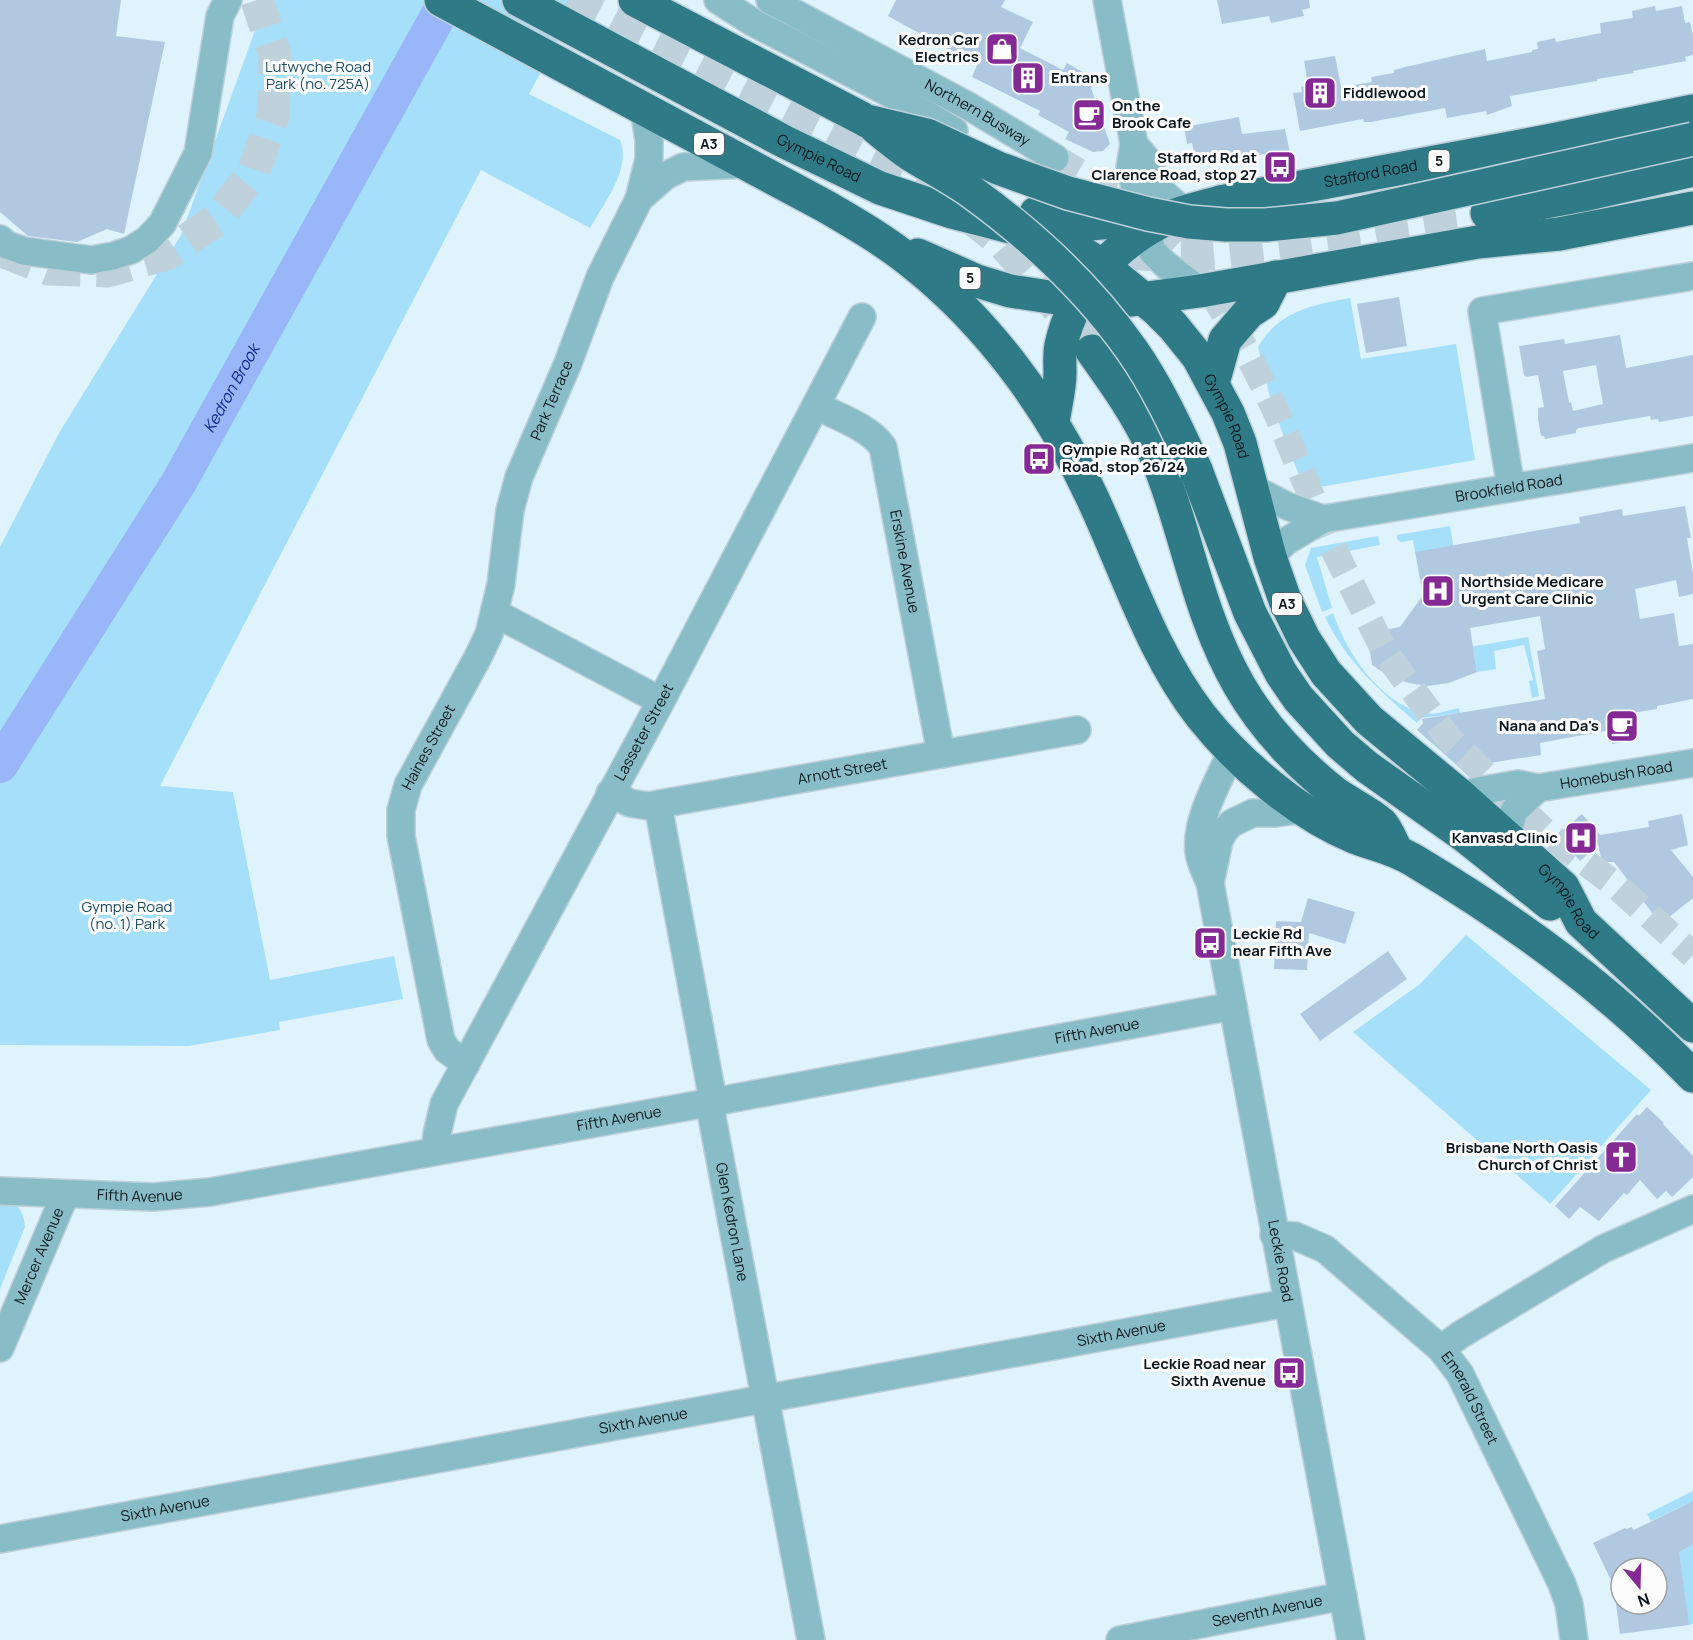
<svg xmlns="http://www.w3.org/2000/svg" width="1693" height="1640" font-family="Manrope,sans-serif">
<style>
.green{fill:#a5dffa}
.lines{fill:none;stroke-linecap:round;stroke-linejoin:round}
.river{stroke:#99b6f9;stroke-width:36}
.building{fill:#b1c9e0;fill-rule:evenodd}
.minor-tunnel{stroke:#bfd2db;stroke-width:27;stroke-dasharray:27 14;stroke-linecap:butt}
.highway-tunnel{stroke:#bfd2db;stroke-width:33;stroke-dasharray:33 16;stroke-linecap:butt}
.minor-casing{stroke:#bdd0d9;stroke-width:30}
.highway-casing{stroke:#bdd0d9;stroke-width:36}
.minor{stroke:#88bdc7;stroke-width:27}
.highway{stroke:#2e7a86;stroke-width:33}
.highway-bridge-casing{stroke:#bdd0d9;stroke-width:36;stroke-linecap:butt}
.highway-bridge{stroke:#2e7a86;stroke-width:33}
.labels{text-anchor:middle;stroke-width:6;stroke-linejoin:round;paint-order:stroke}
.shield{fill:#fcfcfc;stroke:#535c60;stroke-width:1.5}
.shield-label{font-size:14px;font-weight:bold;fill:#0b171d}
.poi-label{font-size:15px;font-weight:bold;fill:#0b171d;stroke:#fcfcfc;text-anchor:end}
.park-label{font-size:15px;fill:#1c4d61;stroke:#fcfcfc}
.street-label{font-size:15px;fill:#0b171d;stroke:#fcfcfc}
.water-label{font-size:16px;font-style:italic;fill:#0e2783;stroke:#fcfcfc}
</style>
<rect width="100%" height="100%" fill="#dff3fd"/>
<path class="green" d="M 266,0 L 580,0 L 529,94 L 620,140 C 632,168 604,203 590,228 L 481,170 L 160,786 L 233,792 L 270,980 L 394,956 L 403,999 L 279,1022 L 280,1030 L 189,1046 L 0,1045 L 0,547 L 59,433 L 181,235 Z
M 1350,298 L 1361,359 L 1456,344 L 1475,460 L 1326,486 L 1309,488 L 1304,486 L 1288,449 L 1270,397 L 1258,347 C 1279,311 1312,305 1350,298 Z
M 1450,526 L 1470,647 L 1528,637 L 1539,696 L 1532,698 L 1529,681 L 1533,680 L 1524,645 L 1494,651 L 1496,669 L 1477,672 L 1474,652 L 1465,653 L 1415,552 L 1413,540 L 1401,542 L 1397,539 L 1397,535 Z
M 1378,536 L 1380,545 L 1317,557 L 1332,608 L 1322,612 L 1305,565 L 1311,548 Z
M 1333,613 C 1346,652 1380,703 1423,713 C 1433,716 1449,710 1459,708 L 1460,713 L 1421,718 L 1417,723 C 1379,690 1347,663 1325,617 Z
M 1466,935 L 1651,1090 L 1550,1204 L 1353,1032 L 1420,984 Z
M 0,1188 C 13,1199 24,1209 25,1227 L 0,1289 Z
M 1693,1491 L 1693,1501 L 1651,1521 L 1647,1514 Z
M 1693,1545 L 1693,1624 L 1689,1625 L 1655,1564 Z"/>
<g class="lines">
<path class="river" id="s1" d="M 0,765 L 179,482 L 447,0"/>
</g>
<path class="building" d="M 0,0 L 121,0 L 116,36 L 165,42 L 124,234 L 107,229 L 77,242 L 28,236 L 0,212 Z
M 896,0 L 1005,0 L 1001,7 L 1033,22 L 1020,48 L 1063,70 L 1067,63 L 1095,79 L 1091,88 L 1110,144 L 1103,151 L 1093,152 L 1065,139 L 1069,132 L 1038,115 L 1040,111 L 972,77 L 977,65 L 888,16 Z
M 1217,0 L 1309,0 L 1310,8 L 1302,10 L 1304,16 L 1271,23 L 1269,16 L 1222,24 Z
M 1655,6 L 1656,11 L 1682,6 L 1685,23 L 1690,22 L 1693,36 L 1693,55 L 1685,57 L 1686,61 L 1633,71 L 1634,73 L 1597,79 L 1597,81 L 1510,96 L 1512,106 L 1487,115 L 1486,111 L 1447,118 L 1445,108 L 1371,122 L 1364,122 L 1363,119 L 1300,131 L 1293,93 L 1302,92 L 1301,87 L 1308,85 L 1304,61 L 1335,56 L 1341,87 L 1372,82 L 1371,77 L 1394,73 L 1394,70 L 1405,67 L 1485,49 L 1487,61 L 1532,52 L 1532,50 L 1538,49 L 1537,42 L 1555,38 L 1556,42 L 1601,33 L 1600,23 L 1633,18 L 1632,11 Z
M 1239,117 L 1242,134 L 1285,129 L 1290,153 L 1265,158 L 1264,154 L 1221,163 L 1219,154 L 1195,159 L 1192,143 L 1187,144 L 1184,127 Z
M 1399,297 L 1407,346 L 1366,353 L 1357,304 Z
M 1620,335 L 1626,368 L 1693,355 L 1693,416 L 1659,422 L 1658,419 L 1651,420 L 1650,416 L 1579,428 L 1576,430 L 1576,433 L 1545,439 L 1544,436 L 1541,436 L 1538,419 L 1538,408 L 1544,407 L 1538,375 L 1526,377 L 1524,375 L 1519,346 L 1564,339 L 1565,344 ZM 1596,365 L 1603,404 L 1573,411 L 1571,402 L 1569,403 L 1563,371 Z
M 1685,506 L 1691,538 L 1687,538 L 1693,574 L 1693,594 L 1679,597 L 1676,580 L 1635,589 L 1640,619 L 1674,613 L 1679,646 L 1693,644 L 1693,699 L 1657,706 L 1657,709 L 1632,713 L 1637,740 L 1612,744 L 1610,730 L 1540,743 L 1541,755 L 1483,764 L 1483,768 L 1470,771 L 1463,764 L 1460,768 L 1417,730 L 1423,723 L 1422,719 L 1545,699 L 1537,651 L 1545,649 L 1540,616 L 1470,628 L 1477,672 L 1449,683 L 1427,686 L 1409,683 L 1389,676 L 1372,665 L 1367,633 L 1400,627 L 1423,595 L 1415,552 L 1580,523 L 1579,517 L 1622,509 L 1623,516 Z
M 1582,814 L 1600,835 L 1649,827 L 1648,821 L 1682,814 L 1688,845 L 1671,850 L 1693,877 L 1693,898 L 1668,918 L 1660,909 L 1653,914 L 1614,862 L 1602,862 L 1598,845 L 1580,861 L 1557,835 Z
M 1308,898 L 1355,912 L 1345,944 L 1309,933 L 1307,970 L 1274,969 L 1276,921 L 1301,922 Z
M 1388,951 L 1407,979 L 1320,1041 L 1300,1014 Z
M 1647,1107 L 1664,1123 L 1663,1124 L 1693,1156 L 1693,1177 L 1672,1197 L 1666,1191 L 1657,1199 L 1640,1180 L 1627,1195 L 1624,1193 L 1599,1221 L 1580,1207 L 1569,1219 L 1555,1206 L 1637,1114 L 1639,1116 Z
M 1693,1501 L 1693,1545 L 1679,1552 L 1689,1625 L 1620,1634 L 1616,1604 L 1657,1604 L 1657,1568 L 1621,1568 L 1621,1601 L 1593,1543 L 1625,1528 L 1626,1529 L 1632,1527 L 1633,1530 L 1638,1528 Z"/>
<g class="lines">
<path class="minor-tunnel" d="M 1055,158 L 1116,194 L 1183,259 L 1218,303 L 1246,350 L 1275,409 L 1333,548 L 1386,654 L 1450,740 L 1544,831 L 1614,884 L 1693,955"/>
<path class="highway-tunnel" d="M 568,0 L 948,191
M 967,215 L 1002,242 L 1035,280 L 1092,351
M 2,251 L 48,269 L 108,271 L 166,254 L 216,220 L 253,173 L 273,116 L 275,55 L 257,0
M 1132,253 C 1187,259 1242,251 1296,243 C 1360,234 1424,224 1487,213"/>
<g class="minor-casing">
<g id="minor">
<path d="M 718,0 L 754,23 L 891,94 L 954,131"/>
<path id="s2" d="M 770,0 L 970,107 L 1055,158"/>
<path d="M 1107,0 L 1134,144 L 1130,167 L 1152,251 L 1165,264 L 1200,291"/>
<path d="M 1134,144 L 1148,161 L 1157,184 L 1163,193 L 1185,212"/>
<path d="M 639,199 L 665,176 L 683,167 L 746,164"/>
<path d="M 0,239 L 7,245 L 24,251 L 91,260 L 113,256 L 131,250 L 147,240 L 162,224 L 198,153 L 220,16 L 228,0"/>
<path id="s3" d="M 817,406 C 838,417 869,427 883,447 L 941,754"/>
<path d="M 1252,488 L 1287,506 L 1323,519"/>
<path d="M 1511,488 L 1482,311 L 1693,276"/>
<path id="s4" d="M 1270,557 L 1285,542 L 1323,519 L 1693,458"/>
<path d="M 495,613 L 661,701"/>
<path id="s5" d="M 1232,751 C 1219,780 1195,820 1199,852 C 1200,863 1206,873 1210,883 L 1351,1640"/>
<path id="s6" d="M 610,793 L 630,803 L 648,806 L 1077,730"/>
<path id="s7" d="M 1461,796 L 1478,791 L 1518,784 L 1538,788 L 1693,763"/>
<path id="s8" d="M 658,805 L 710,1084 L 713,1102 L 712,1117 L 811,1640"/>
<path d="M 1506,837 L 1514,811 L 1538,788"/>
<path d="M 1210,883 L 1219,841 L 1224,831 L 1232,823 L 1253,813 L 1275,813 L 1305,809"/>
<path id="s9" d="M 466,1064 L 447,1050 L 441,1040 L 401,836 L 401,810 L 408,785 L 478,657 L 489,634 L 501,584 L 510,510 L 519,477 L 568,363 L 600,277 L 639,199 L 649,159 L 649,140 L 644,109"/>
<path id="s10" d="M 435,1151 L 437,1134 L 444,1104 L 661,701 L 862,317"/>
<path id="s11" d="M 0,1191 L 153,1197 L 210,1192 L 713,1102 L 1233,1006"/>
<path id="s12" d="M 1274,1235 L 1295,1236 L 1325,1249 L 1441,1349 L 1460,1374 L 1562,1584 L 1569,1604 L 1574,1640"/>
<path id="s13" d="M 0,1348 L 65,1195"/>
<path d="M 1441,1349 L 1460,1335 L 1603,1249 L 1693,1209"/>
<path id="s14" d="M 0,1539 L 1287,1303"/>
<path id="s15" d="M 1120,1640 L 1343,1596"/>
</g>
</g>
<g class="highway-casing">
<g id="highway">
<path d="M 441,0 L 825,206 C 856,224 887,242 915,265 C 989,324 1051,409 1091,495 C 1126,569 1150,650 1201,716 C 1239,764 1297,813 1354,837 C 1375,845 1393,848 1413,860 C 1518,923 1608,988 1693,1076"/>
<path id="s16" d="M 519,0 L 785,142 L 880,188 L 952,212 L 1038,234 L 1066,243 L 1102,265 L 1157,310 L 1173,326 L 1198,357 L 1228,413 L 1240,443 L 1270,557 L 1285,600 L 1304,639 L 1326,673 L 1369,720 L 1461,796 L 1563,887 L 1581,922 L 1693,1026"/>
<path d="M 635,0 L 867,121"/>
<path d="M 1036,213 L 1080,225 L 1111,222"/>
<path d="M 1487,213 L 1588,194 L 1693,170"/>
<path d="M 918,255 L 977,281 L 1010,291 L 1063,299 L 1132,300 L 1200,291 L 1478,242 L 1559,234 L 1693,208"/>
<path d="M 1092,351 C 1114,382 1136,412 1152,447 C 1186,525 1196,611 1239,685 C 1263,727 1297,763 1335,793 C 1349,803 1367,811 1381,823 C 1387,829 1392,842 1396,850"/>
<path d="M 1213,383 L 1225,340 L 1249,312 L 1263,303 L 1276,277"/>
<path id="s17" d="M 1053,423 C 1055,407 1060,389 1060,373 C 1060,363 1059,355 1061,345 C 1074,287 1118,241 1171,217 C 1186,210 1204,207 1220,202 L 1547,141 L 1693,111"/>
<path d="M 1196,470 L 1250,613 L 1281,673 L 1298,698 L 1340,744 L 1367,767 L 1466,837 L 1550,904"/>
</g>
</g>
<use href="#minor" class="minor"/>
<use href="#highway" class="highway"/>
<g class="highway-bridge-casing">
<path id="highway-bridge" d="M 867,121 L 927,135 L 998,168 L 1068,193 L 1148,214 L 1189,222 L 1226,225 L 1266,225 L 1337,218 L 1693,139
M 875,127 C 887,137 899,147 911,155 C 932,168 954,179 973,193 C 1032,236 1090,290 1132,350 C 1158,387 1177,429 1196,470"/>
</g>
<use href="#highway-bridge" class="highway-bridge"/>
</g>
<defs>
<g id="shop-square" transform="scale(1.725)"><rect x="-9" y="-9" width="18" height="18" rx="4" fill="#852a95" stroke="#fcfcfc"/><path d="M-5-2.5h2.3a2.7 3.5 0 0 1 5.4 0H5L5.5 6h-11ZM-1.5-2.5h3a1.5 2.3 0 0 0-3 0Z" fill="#fff"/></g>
<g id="building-square" transform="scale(1.725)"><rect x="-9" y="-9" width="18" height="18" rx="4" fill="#852a95" stroke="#fcfcfc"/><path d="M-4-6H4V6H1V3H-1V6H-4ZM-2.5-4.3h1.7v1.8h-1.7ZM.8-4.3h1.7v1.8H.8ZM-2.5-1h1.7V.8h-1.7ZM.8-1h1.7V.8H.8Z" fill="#fff"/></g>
<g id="cafe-square" transform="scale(1.725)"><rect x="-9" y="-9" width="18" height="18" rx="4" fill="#852a95" stroke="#fcfcfc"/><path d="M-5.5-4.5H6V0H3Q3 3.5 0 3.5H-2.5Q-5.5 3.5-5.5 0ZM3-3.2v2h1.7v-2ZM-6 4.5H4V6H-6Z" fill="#fff"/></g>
<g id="bus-square" transform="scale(1.725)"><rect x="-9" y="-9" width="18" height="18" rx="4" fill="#852a95" stroke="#fcfcfc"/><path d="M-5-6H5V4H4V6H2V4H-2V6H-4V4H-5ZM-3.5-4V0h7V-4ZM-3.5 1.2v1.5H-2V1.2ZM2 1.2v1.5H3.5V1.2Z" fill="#fff"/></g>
<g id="hospital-square" transform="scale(1.725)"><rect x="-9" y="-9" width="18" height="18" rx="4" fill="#852a95" stroke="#fcfcfc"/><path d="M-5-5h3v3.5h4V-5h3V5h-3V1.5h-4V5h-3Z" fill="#fff"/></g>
<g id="church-square" transform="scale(1.725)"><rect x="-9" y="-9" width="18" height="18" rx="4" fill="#852a95" stroke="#fcfcfc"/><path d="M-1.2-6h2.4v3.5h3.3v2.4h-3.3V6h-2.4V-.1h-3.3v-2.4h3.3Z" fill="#fff"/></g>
</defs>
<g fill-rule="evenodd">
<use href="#shop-square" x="1002" y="49"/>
<use href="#building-square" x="1028" y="78"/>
<use href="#building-square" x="1320" y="93"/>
<use href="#cafe-square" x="1089" y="115"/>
<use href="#bus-square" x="1280" y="167"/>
<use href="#bus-square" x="1039" y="459"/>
<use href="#hospital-square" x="1438" y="591"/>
<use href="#cafe-square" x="1622" y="726"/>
<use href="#hospital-square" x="1581" y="838"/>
<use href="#bus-square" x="1210" y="943"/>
<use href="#church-square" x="1621" y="1157"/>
<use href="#bus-square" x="1289" y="1373"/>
</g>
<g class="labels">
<g class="shield">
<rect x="694" y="133" width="30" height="22" rx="4.5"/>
<rect x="1428.5" y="150" width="21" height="22" rx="4.5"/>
<rect x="959.5" y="267" width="21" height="22" rx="4.5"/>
<rect x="1272" y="593" width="30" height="22" rx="4.5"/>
</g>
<g class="shield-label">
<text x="709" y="149">A3</text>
<text x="1439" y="166">5</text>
<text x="970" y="283">5</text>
<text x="1287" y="609">A3</text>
</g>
<g class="poi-label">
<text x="979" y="45">Kedron Car<tspan x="979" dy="17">Electrics</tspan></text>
<text x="1051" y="83" text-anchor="start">Entrans</text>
<text x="1343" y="98" text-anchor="start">Fiddlewood</text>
<text x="1112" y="111" text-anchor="start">On the<tspan x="1112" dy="17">Brook Cafe</tspan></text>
<text x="1257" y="163">Stafford Rd at<tspan x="1257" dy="17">Clarence Road, stop 27</tspan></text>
<text x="1062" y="455" text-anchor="start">Gympie Rd at Leckie<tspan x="1062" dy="17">Road, stop 26/24</tspan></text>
<text x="1461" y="587" text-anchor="start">Northside Medicare<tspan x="1461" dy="17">Urgent Care Clinic</tspan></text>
<text x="1599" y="731">Nana and Da's</text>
<text x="1558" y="843">Kanvasd Clinic</text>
<text x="1233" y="939" text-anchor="start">Leckie Rd<tspan x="1233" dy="17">near Fifth Ave</tspan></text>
<text x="1598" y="1153">Brisbane North Oasis<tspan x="1598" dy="17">Church of Christ</tspan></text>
<text x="1266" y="1369">Leckie Road near<tspan x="1266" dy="17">Sixth Avenue</tspan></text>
</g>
<g class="park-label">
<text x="318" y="72">Lutwyche Road<tspan x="318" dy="17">Park (no. 725A)</tspan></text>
<text x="127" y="912">Gympie Road<tspan x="127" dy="17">(no. 1) Park</tspan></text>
</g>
<g class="street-label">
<text dy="5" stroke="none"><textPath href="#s2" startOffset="236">Northern Busway</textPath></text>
<text dy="5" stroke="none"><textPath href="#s16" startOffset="339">Gympie Road</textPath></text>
<text dy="5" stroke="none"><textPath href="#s17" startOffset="458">Stafford Road</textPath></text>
<text dy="5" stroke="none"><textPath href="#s9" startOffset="710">Park Terrace</textPath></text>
<text dy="5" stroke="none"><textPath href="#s16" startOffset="843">Gympie Road</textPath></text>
<text dy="5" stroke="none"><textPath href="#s4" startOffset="254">Brookfield Road</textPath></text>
<text dy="5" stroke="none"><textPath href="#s3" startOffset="195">Erskine Avenue</textPath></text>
<text dy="5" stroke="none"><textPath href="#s10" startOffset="470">Lasseter Street</textPath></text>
<text dy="5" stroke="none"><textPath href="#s9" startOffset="338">Haines Street</textPath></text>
<text dy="5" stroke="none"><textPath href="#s6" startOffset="238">Arnott Street</textPath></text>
<text dy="5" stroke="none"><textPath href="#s7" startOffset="158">Homebush Road</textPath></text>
<text dy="5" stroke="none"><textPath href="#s16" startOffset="1455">Gympie Road</textPath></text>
<text dy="5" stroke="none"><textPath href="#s11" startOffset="1112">Fifth Avenue</textPath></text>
<text dy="5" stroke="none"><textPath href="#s11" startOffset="626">Fifth Avenue</textPath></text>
<text dy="5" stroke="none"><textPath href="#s11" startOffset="140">Fifth Avenue</textPath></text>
<text dy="5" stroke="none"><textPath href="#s8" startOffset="424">Glen Kedron Lane</textPath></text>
<text dy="5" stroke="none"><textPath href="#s13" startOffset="100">Mercer Avenue</textPath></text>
<text dy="5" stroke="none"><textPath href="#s5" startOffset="525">Leckie Road</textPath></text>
<text dy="5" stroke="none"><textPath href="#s14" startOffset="1140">Sixth Avenue</textPath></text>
<text dy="5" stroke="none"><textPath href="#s12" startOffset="264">Emerald Street</textPath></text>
<text dy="5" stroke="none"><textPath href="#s14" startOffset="654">Sixth Avenue</textPath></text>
<text dy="5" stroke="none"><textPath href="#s14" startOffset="168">Sixth Avenue</textPath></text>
<text dy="5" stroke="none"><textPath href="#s15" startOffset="150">Seventh Avenue</textPath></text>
</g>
<g class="water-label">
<text dy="6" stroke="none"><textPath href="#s1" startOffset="442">Kedron Brook</textPath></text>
</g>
</g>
<g transform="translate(1639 1586) rotate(161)"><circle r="28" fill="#fcfcfc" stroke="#9ca0a3" stroke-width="1.5"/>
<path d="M0-4.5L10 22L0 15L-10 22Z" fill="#852a95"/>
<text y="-9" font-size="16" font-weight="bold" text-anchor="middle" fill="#0b171d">N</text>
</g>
</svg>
